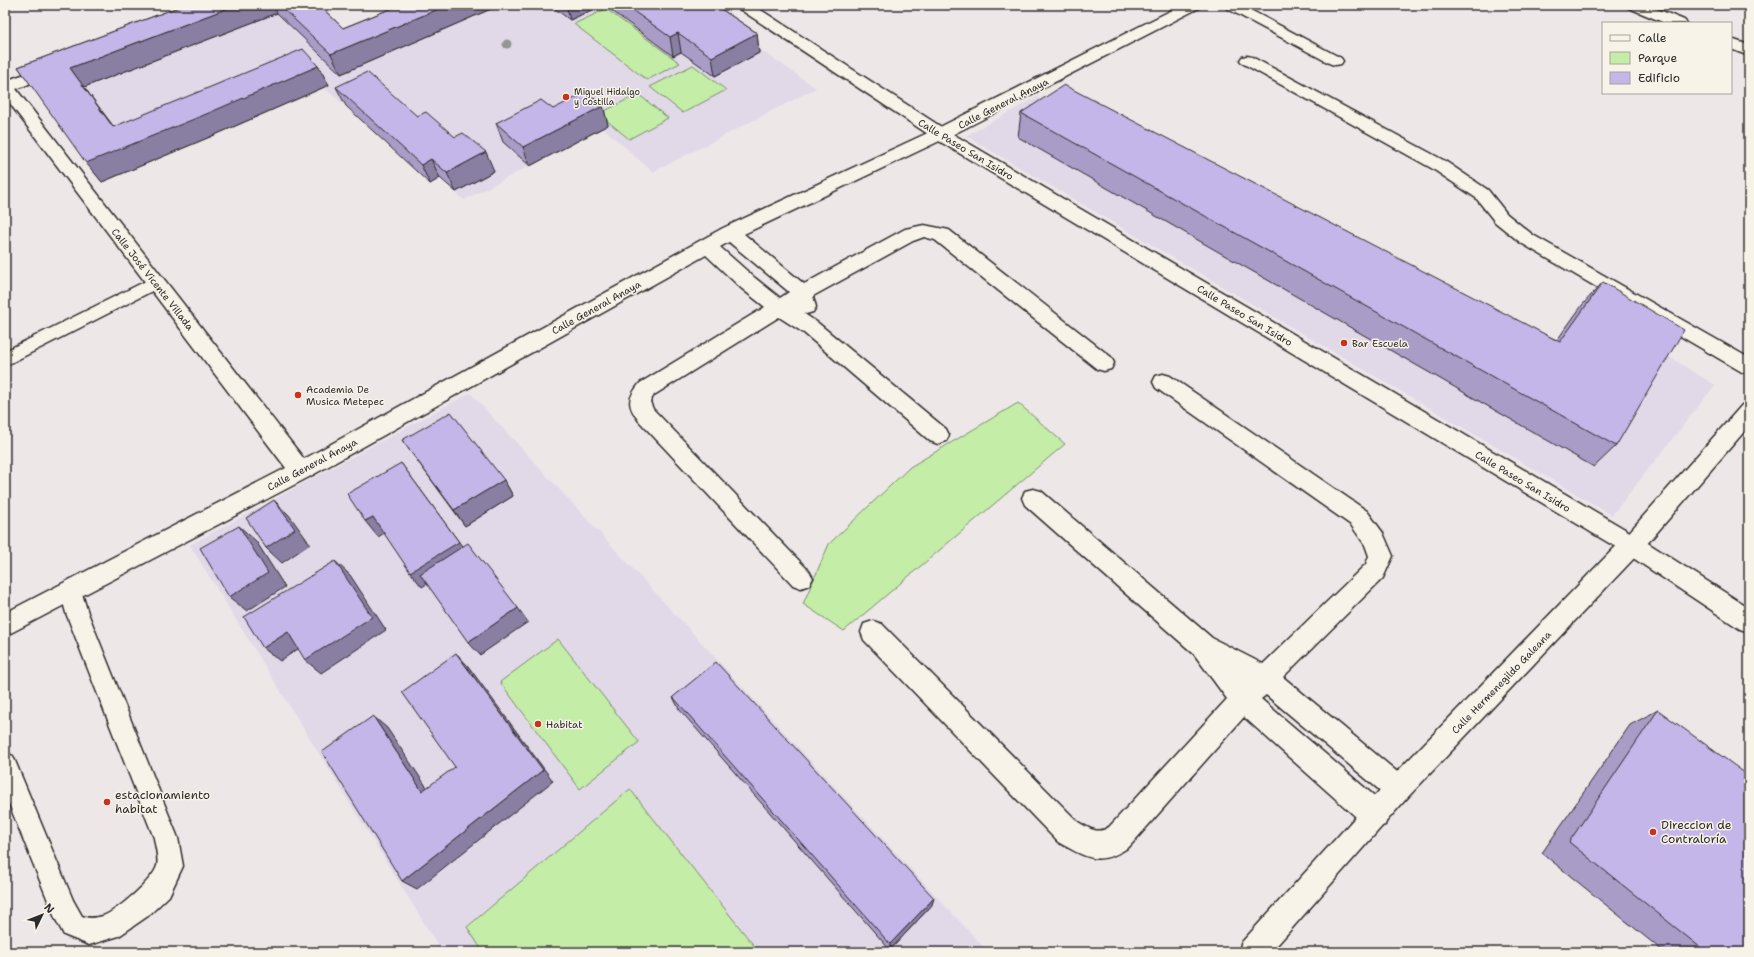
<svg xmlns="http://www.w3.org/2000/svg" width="1754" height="957" font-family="'Shantell Sans',sans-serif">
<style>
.built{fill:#e1d8e8}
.green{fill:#c4eda8;stroke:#788c6a}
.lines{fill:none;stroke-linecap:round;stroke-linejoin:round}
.service-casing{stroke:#2b2b2b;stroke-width:3}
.minor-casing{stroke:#2b2b2b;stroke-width:3}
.tertiary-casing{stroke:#2b2b2b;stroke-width:3}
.secondary-casing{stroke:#2b2b2b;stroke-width:3}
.service{fill:#f7f3e8;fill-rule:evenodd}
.minor{fill:#f7f3e8;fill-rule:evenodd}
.tertiary{fill:#f7f3e8;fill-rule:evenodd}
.secondary{fill:#f7f3e8;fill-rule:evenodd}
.tree{fill:#93958e}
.wall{fill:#a99dc8;stroke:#2b2b2b}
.shaded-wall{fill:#897fa2;stroke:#2b2b2b}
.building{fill:#c4b6e8;stroke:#2b2b2b}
.poi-dot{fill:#c8321e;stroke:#f7f3e8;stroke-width:1.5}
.labels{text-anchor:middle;stroke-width:3;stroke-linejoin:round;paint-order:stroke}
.far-poi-label{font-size:9px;fill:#2b2b2b;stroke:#f7f3e8;text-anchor:start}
.street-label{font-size:10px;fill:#2b2b2b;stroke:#f7f3e8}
.poi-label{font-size:10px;fill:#2b2b2b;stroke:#f7f3e8;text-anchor:start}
.near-poi-label{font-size:12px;fill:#2b2b2b;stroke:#f7f3e8;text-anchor:start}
</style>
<rect width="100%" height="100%" fill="#ede7e8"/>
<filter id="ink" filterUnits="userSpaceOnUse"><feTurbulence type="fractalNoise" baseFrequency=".025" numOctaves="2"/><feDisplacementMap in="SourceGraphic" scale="8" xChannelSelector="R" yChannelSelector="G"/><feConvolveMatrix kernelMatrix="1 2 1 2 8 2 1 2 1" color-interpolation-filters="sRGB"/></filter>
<g filter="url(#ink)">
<path class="built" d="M 247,5 L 308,5 L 353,47 L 454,5 L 593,5 L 596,8 L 600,5 L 695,5 L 816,88 L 653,172 L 603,128 L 464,200 L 440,178 L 430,184 L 346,106 L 323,87 L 217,134 L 102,182 L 33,86 Z
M 1037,97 L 1541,363 L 1583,304 L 1715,385 L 1612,515 L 966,136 Z
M 470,393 L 988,952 L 442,952 L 190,545 Z"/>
<path class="green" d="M 606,9 L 680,63 L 647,80 L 574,24 Z
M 693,65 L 726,90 L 683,113 L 650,87 Z
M 638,94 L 668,118 L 629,139 L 599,114 Z
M 1018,403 L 1065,444 L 844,631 L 803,604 L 829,544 L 910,467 Z
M 558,639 L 639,742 L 580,789 L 500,682 Z
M 630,789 L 759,952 L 483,952 L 467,927 Z"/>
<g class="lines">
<g class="service-casing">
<path id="service" d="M 1224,5 L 1241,5 L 1341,58 L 1343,61 L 1341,64 L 1336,65 L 1331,64 L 1226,8 Z
M 1247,56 L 1252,57 L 1445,161 L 1488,190 L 1507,214 L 1533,235 L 1749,358 L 1749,374 L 1742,372 L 1521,243 L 1495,222 L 1476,198 L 1433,169 L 1242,63 L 1240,60 L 1242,57 Z
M 156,276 L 162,278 L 165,282 L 162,286 L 5,366 L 5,351 Z
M 71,581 L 79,584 L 88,613 L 178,838 L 183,866 L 169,896 L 148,916 L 119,936 L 89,945 L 64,935 L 55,918 L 5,794 L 5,752 L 13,756 L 73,900 L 82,916 C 89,919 95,918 103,916 C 117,911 153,880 157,866 C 159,858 155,846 154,838 L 66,613 L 60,591 L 63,584 Z"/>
</g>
<g class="minor-casing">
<path id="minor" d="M 1182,5 L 1202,5 L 1199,8 L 946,138 L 744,234 L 804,284 L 905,229 L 924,225 L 949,230 L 1111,357 L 1114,363 L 1111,369 L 1104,371 L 1097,369 L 935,240 L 924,237 L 913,241 L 813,296 L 816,307 L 813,312 L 806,314 L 803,313 L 818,323 L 946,429 L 949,435 L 946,441 L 938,444 L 930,441 L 804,333 L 779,317 L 654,395 L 650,402 L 653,409 L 809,571 L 813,578 L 809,585 L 801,588 L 793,585 L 639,421 C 627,405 627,399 640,383 L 765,307 L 741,288 L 706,255 L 309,477 L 5,636 L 5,613 L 286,468 L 5,97 L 5,81 L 48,66 L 54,64 L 60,66 L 62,69 L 60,72 L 16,89 L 304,459 L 723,228 L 934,130 ZM 729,242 L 789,292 L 780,298 L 755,278 L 720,247 Z
M 1626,5 L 1647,5 L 1684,20 L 1687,23 L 1665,23 L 1629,8 Z
M 1731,39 L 1749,45 L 1749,56 L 1731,49 Z
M 1163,374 L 1170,376 L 1367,511 L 1383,533 L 1393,556 L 1383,578 L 1283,677 L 1407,780 L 1411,789 L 1407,798 L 1398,802 L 1389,798 L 1266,695 L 1261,699 L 1385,805 L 1388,815 L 1385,825 L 1375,828 L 1365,825 L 1244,717 L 1129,847 C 1099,867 1087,858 1058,842 L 864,640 L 861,632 L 864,624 L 873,621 L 882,624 L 1078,822 C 1088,828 1098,835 1109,827 L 1227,699 L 1194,654 L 1025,505 L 1022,498 L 1025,491 L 1033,489 L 1041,491 L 1212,638 L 1263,664 L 1366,564 L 1369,556 L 1365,545 L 1351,525 L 1156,388 L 1153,382 L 1156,376 Z"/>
</g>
<g class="tertiary-casing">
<path id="tertiary" d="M 1749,403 L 1749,426 L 1640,552 L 1407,798 L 1271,952 L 1238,952 L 1242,942 L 1389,780 L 1624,538 L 1742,405 Z"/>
</g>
<g class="secondary-casing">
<path id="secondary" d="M 735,5 L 753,5 L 946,130 L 1640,538 L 1749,608 L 1749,632 L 1740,629 L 1624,552 L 934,138 L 738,8 Z"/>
</g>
<use href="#service" class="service"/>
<use href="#minor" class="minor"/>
<use href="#tertiary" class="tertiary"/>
<use href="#secondary" class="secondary"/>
</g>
<circle class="tree" cx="507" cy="44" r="4.5"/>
<path class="wall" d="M 184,5 L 319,5 L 343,28 L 400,5 L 500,5 L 341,74 L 277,13 L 84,87 L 114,127 L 318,66 L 329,85 L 217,134 L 102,182 L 18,67 Z
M 550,5 L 595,5 L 596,8 L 570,20 Z
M 604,5 L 715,5 L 757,33 L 759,53 L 715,76 L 681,52 L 673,56 Z
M 336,87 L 417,116 L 494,171 L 456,192 L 440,178 L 430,184 L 346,106 Z
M 603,106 L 608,125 L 530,166 L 503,142 L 496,123 L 553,109 Z
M 1021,113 L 1557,340 L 1583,304 L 1603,282 L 1616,446 L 1594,467 L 1018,137 Z
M 402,440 L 504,480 L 513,496 L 465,526 Z
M 673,697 L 932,905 L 890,950 L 679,709 Z
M 1658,710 L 1749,952 L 1664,952 L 1542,853 L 1630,725 Z"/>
<path class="shaded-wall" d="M 236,5 L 273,5 L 277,13 L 84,87 L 127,146 L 318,66 L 329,85 L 217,134 L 102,182 L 86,163 L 113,127 L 70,68 Z
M 448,5 L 500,5 L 341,74 L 331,54 Z
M 566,5 L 595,5 L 596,8 L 570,20 Z
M 678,33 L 681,52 L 673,56 L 670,37 Z
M 757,33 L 759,53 L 715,76 L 712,57 Z
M 603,106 L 608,125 L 530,166 L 523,147 Z
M 486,152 L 494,171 L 456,192 L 447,173 Z
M 431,159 L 440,178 L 430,184 L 421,165 Z
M 401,463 L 470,557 L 422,587 L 410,572 Z
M 504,480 L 513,496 L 465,526 L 454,510 Z
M 274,500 L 289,515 L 310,544 L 282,563 L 266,548 Z
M 373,517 L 386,532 L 378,537 L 365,521 Z
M 239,526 L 256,541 L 285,587 L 247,611 L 229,597 Z
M 335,561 L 350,575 L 386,630 L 321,673 L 305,660 Z
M 518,608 L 528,622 L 480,655 L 468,642 Z
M 288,632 L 304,645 L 280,661 L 263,648 Z
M 456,653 L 468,666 L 553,781 L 417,889 L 402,881 L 543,770 Z
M 373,716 L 387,728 L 436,801 L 422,791 Z
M 934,898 L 932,905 L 890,950 L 890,944 Z"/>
<path class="building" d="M 184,5 L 236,5 L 70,68 L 113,127 L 303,49 L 318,66 L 204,115 L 86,163 L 18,67 Z
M 279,5 L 319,5 L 343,28 L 400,5 L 448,5 L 331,54 Z
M 625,5 L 715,5 L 757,33 L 712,57 L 678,33 L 670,37 Z
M 367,72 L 417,116 L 426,112 L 455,137 L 463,133 L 486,152 L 447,173 L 431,159 L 421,165 L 336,87 Z
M 1064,85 L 1560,342 L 1603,282 L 1684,330 L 1616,446 L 1021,113 Z
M 587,92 L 603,106 L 523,147 L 496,123 L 541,100 L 553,109 Z
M 451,412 L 504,480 L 454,510 L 402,440 Z
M 401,463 L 459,542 L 410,572 L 373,517 L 365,521 L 347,494 Z
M 274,500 L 295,529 L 266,548 L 246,518 Z
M 239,526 L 268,573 L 229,597 L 200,548 Z
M 468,543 L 518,608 L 468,642 L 420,574 Z
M 335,561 L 372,617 L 305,660 L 288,632 L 263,648 L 244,617 Z
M 456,653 L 543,770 L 402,881 L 322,752 L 373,716 L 422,791 L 455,767 L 402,692 Z
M 716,662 L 934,898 L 890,944 L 673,697 Z
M 1658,710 L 1749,776 L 1749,952 L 1706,952 L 1569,842 Z"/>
</g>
<g class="poi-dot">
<circle cx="566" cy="97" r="4"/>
<circle cx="1344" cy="343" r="4"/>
<circle cx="298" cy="395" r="4"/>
<circle cx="538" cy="724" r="4"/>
<circle cx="107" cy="802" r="4"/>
<circle cx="1653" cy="832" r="4"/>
</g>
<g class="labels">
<g class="far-poi-label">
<text x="574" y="95">Miguel Hidalgo<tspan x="574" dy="10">y Costilla</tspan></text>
</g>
<g class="street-label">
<text transform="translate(1003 103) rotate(-27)" y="4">Calle General Anaya</text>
<text transform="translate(966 149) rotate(31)" y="4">Calle Paseo San Isidro</text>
<text transform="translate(153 279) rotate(52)" y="4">Calle José Vicente Villada</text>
<text transform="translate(596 307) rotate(-29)" y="4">Calle General Anaya</text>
<text transform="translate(1245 315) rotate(31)" y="4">Calle Paseo San Isidro</text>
<text transform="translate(312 464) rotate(-28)" y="4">Calle General Anaya</text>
<text transform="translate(1523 481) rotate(31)" y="4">Calle Paseo San Isidro</text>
<text transform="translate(1501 682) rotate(-46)" y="4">Calle Hermenegildo Galeana</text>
</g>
<g class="poi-label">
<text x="1352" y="347">Bar Escuela</text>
<text x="306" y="393">Academia De<tspan x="306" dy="12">Musica Metepec</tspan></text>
<text x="546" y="728">Habitat</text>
</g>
<g class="near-poi-label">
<text x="115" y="799">estacionamiento<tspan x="115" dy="14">habitat</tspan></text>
<text x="1661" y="829">Direccion de<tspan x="1661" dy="14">Contraloría</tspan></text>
</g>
</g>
<rect width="1754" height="957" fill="none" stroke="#f7f3e8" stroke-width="20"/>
<rect x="10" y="10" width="1734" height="937" fill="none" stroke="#2b2b2b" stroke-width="1.5" filter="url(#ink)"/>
<rect x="1602" y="22" width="130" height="72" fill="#f7f3e8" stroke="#a5a39c"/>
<rect x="1610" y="35" width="20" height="6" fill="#f7f3e8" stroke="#a5a39c"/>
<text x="1638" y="42" font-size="12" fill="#2b2b2b">Calle</text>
<rect x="1610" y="52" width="20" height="12" fill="#c4eda8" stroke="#a5a39c"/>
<text x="1638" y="62" font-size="12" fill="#2b2b2b">Parque</text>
<rect x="1610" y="72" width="20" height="12" fill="#c4b6e8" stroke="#a5a39c"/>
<text x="1638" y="82" font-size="12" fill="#2b2b2b">Edificio</text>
<g transform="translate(42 915) rotate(47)" stroke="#f7f3e8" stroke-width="3" paint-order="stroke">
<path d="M0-3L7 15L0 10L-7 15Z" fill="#2b2b2b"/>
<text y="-6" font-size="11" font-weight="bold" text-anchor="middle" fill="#2b2b2b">N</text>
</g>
</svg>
